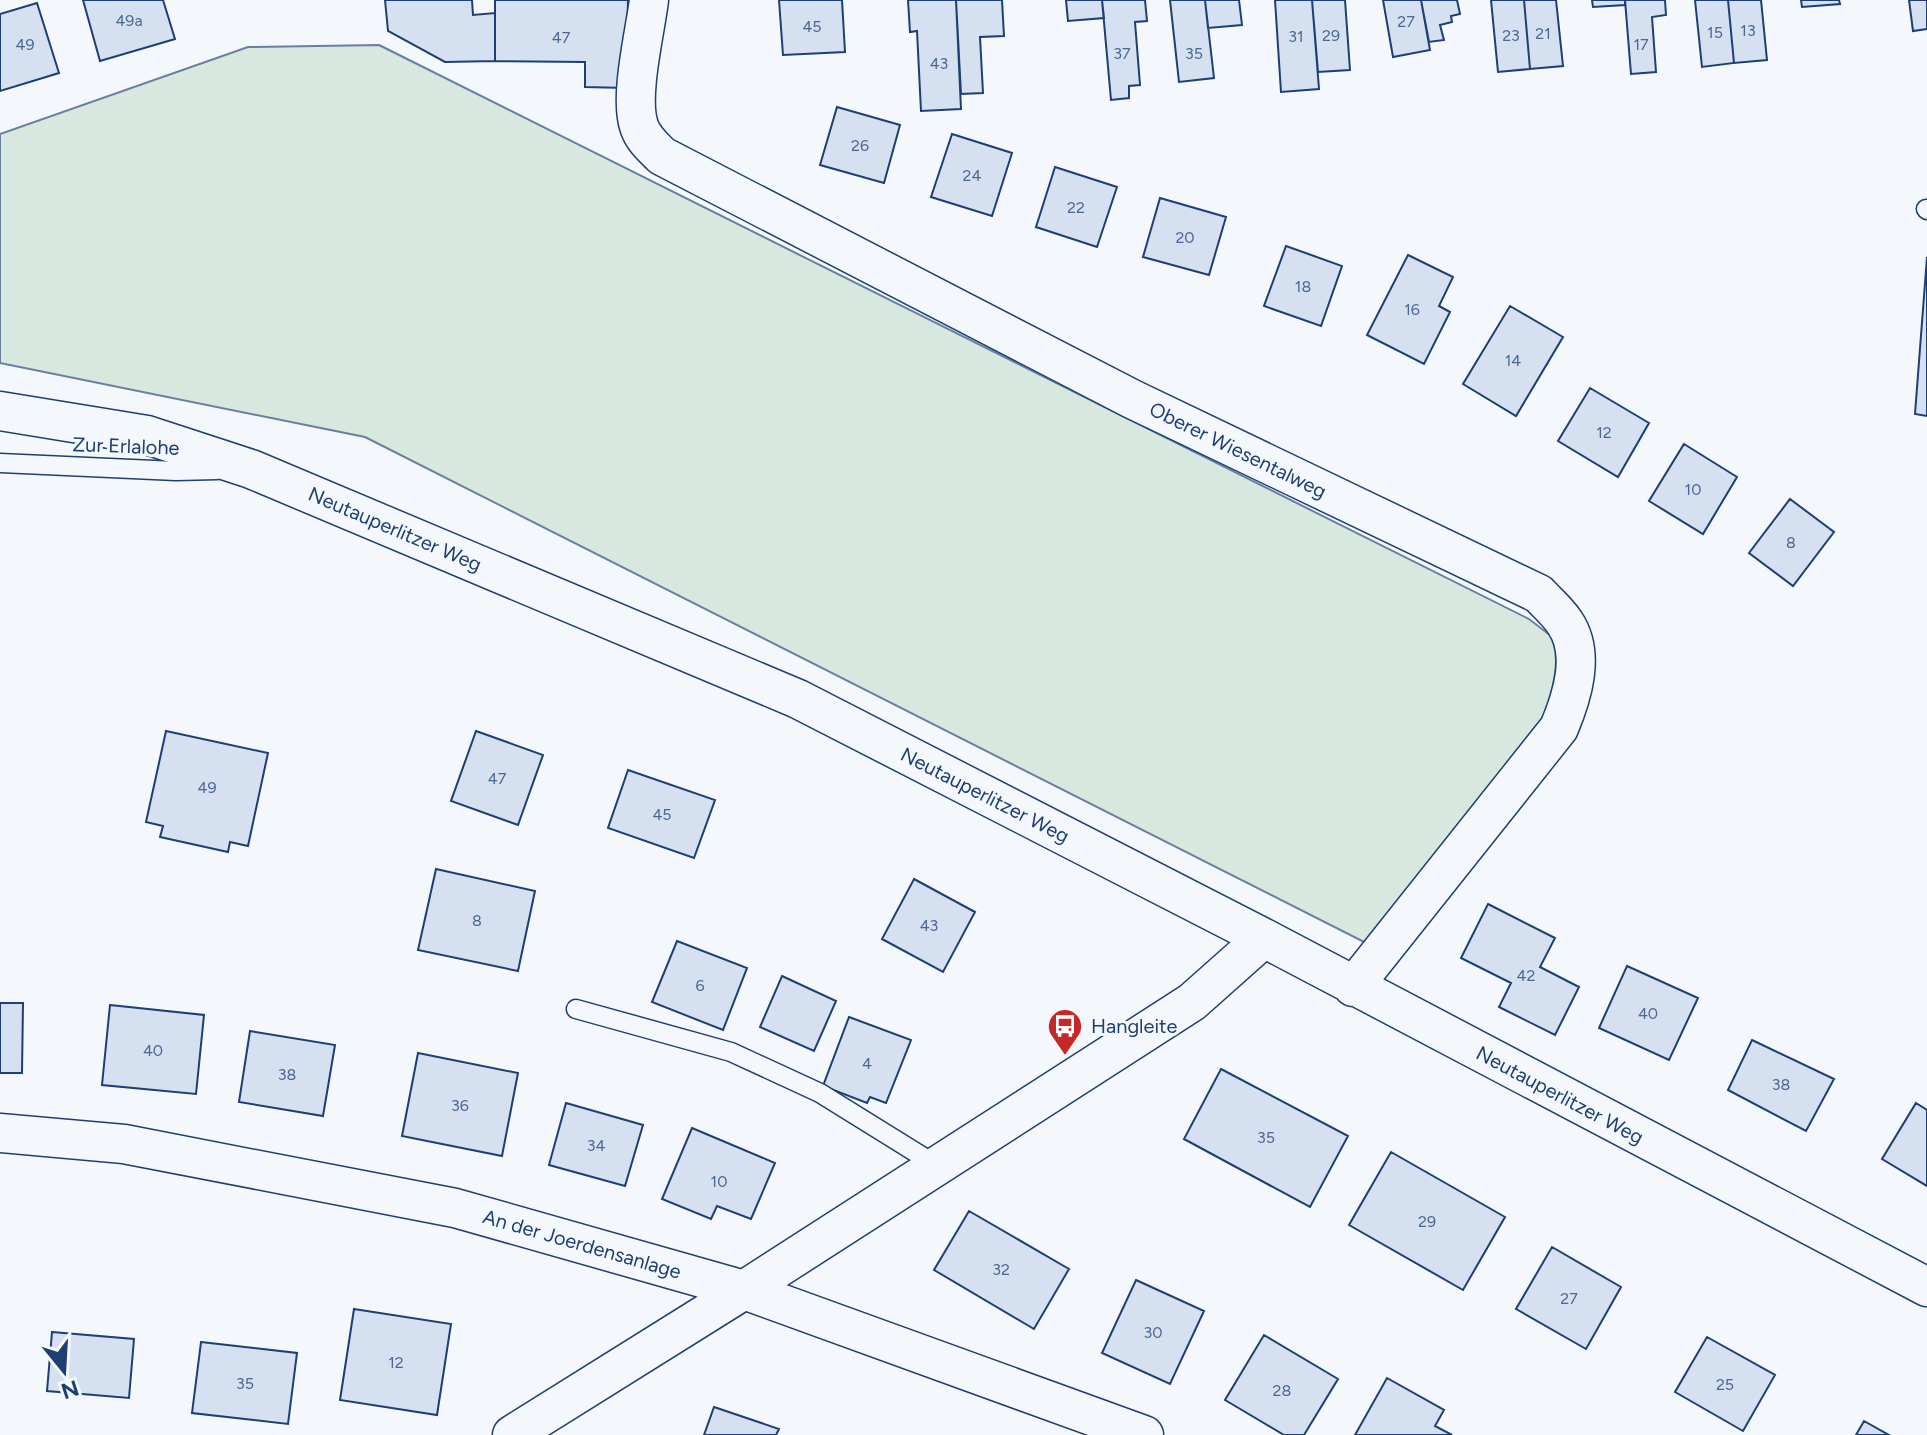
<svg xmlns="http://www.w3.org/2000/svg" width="1927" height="1435" font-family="Figtree,sans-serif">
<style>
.green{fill:#d7e8df;stroke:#687fa3;stroke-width:2}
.building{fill:#d5e0f0;stroke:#1d3f73;stroke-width:2}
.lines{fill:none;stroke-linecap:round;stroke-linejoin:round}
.service-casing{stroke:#1d3f73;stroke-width:21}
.minor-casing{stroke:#1d3f73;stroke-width:41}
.service{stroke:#f4f7fb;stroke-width:18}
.minor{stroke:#f4f7fb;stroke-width:38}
.labels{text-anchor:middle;stroke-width:6;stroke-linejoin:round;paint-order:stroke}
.number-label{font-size:16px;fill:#4b6792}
.street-label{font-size:20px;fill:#1d3f73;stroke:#f4f7fb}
.poi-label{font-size:20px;fill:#1d3f73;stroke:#f4f7fb;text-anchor:start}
</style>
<rect width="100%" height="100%" fill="#f4f7fb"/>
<path class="green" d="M 379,45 L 1529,619 L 1555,639 L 1566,698 L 1368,944 L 365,437 L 0,363 L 0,134 L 248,47 Z"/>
<path class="building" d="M 83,0 L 163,0 L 175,39 L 100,61 Z
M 385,0 L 472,0 L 473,15 L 495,13 L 495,61 L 445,62 L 388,31 Z
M 495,0 L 628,0 L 626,88 L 585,87 L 585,62 L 495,61 Z
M 779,0 L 842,0 L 845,52 L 783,55 Z
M 908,0 L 956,0 L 961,109 L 921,111 L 917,31 L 910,32 Z
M 956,0 L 1002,0 L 1004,36 L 980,37 L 983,93 L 961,94 Z
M 1066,0 L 1102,0 L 1104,18 L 1068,21 Z
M 1102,0 L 1145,0 L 1147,21 L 1135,22 L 1140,85 L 1129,86 L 1129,98 L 1111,100 Z
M 1170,0 L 1205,0 L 1214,78 L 1179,82 Z
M 1205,0 L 1239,0 L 1242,25 L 1208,28 Z
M 1275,0 L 1312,0 L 1319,89 L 1281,92 Z
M 1312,0 L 1345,0 L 1350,70 L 1318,72 Z
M 1383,0 L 1421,0 L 1430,50 L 1393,57 Z
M 1421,0 L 1457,0 L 1460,14 L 1451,16 L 1452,22 L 1440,25 L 1444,40 L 1429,42 Z
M 1491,0 L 1524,0 L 1530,69 L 1498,72 Z
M 1524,0 L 1556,0 L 1563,66 L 1530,69 Z
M 1592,0 L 1625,0 L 1625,5 L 1593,7 Z
M 1625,0 L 1665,0 L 1666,15 L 1652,17 L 1656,72 L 1631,74 Z
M 1695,0 L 1728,0 L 1734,63 L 1702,67 Z
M 1728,0 L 1761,0 L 1767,60 L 1734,63 Z
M 1801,0 L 1839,0 L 1840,4 L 1802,7 Z
M 1909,0 L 1927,0 L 1927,29 L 1913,31 Z
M 37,3 L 59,73 L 0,91 L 0,14 Z
M 837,107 L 900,125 L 884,183 L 820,165 Z
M 952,134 L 1012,153 L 992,216 L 931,197 Z
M 1055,167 L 1117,187 L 1097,247 L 1036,227 Z
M 1160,198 L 1226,217 L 1209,275 L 1143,257 Z
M 1286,246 L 1342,266 L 1321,326 L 1264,306 Z
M 1408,255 L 1453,277 L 1439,306 L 1450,312 L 1424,364 L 1367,335 Z
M 1927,257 L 1927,416 L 1915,414 Z
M 1510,306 L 1563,337 L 1516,416 L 1463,384 Z
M 1590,388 L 1649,423 L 1618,477 L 1558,441 Z
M 1684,444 L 1737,477 L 1703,534 L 1649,501 Z
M 1790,499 L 1834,532 L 1793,586 L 1749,553 Z
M 166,731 L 268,753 L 248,846 L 230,842 L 228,852 L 160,837 L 163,826 L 146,822 Z
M 476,731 L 543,755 L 518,825 L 451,801 Z
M 628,770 L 715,800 L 694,858 L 608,828 Z
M 436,869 L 535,891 L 518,971 L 418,950 Z
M 914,879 L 975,912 L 943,972 L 882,939 Z
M 1488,904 L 1555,938 L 1540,967 L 1579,987 L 1555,1035 L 1499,1007 L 1511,983 L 1461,958 Z
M 677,941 L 747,968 L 723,1030 L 652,1002 Z
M 1627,966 L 1698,998 L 1669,1060 L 1599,1028 Z
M 782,976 L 836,1001 L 814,1051 L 760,1027 Z
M 0,1003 L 23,1003 L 22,1073 L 0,1073 Z
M 110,1005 L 204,1015 L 196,1094 L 102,1085 Z
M 849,1017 L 911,1040 L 886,1103 L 870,1097 L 867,1103 L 823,1086 Z
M 250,1031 L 335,1045 L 323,1116 L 239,1102 Z
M 1752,1040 L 1834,1079 L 1806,1131 L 1728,1090 Z
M 418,1053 L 518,1073 L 502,1156 L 402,1136 Z
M 1221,1069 L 1348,1136 L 1310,1207 L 1184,1139 Z
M 566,1103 L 643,1125 L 625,1186 L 549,1165 Z
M 1916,1103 L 1927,1110 L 1927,1186 L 1882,1159 Z
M 692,1128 L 775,1163 L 751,1219 L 717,1206 L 711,1219 L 662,1199 Z
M 1391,1152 L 1505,1217 L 1463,1290 L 1349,1225 Z
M 969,1211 L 1069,1269 L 1034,1329 L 934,1270 Z
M 1552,1247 L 1621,1287 L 1586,1349 L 1516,1309 Z
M 1136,1280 L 1204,1311 L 1170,1384 L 1102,1353 Z
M 354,1309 L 451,1324 L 437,1415 L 340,1400 Z
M 52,1332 L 134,1339 L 129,1398 L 47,1391 Z
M 1264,1335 L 1338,1379 L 1304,1435 L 1284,1435 L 1225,1400 Z
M 1707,1337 L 1775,1375 L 1743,1431 L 1675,1392 Z
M 201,1342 L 297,1353 L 288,1424 L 192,1413 Z
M 1387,1378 L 1444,1410 L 1435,1426 L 1452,1435 L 1355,1435 Z
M 714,1407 L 779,1429 L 776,1435 L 704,1435 Z
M 1864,1421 L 1889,1435 L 1856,1435 Z"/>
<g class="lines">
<g class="service-casing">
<path id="service" d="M 1926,209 L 1927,210
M 0,463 L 176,471 L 217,470
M 576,1009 L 731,1052 L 820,1093 L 936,1165"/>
</g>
<g class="minor-casing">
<path id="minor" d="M 649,0 C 645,33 629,96 639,126 C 643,139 653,147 662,156 L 1132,399 L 1539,594 C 1547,603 1558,612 1565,623 C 1586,654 1572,697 1559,728 L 1353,987
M 0,411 L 147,435 L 251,469 L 798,699 L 1264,938 L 1927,1287
M 0,1133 L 124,1144 L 455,1208 L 744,1290 L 1144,1435
M 512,1435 L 744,1290 L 1192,1002 L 1264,938"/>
</g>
<use href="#service" class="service"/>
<use href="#minor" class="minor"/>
</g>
<defs>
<g id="bus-pin" transform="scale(1.8)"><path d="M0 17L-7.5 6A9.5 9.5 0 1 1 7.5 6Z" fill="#c62828" stroke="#f4f7fb"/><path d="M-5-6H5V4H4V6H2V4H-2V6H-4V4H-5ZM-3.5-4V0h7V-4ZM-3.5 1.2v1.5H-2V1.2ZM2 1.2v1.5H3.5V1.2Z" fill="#fff"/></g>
</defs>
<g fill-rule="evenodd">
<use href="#bus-pin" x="1065" y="1026"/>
</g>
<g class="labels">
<g class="number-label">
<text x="129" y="26">49a</text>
<text x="1406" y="27">27</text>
<text x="812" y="32">45</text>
<text x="1748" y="36">13</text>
<text x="1715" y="38">15</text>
<text x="1543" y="39">21</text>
<text x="1331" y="41">29</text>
<text x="1511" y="41">23</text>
<text x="1296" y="42">31</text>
<text x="561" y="43">47</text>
<text x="25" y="50">49</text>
<text x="1641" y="50">17</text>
<text x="1122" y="59">37</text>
<text x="1194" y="59">35</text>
<text x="939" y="69">43</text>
<text x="860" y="151">26</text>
<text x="972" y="181">24</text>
<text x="1076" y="213">22</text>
<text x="1185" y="243">20</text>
<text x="1303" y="292">18</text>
<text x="1412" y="315">16</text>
<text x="1513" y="366">14</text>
<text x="1604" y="438">12</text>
<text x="1693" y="495">10</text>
<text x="1791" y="548">8</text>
<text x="497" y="784">47</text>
<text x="207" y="793">49</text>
<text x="662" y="820">45</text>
<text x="477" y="926">8</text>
<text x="929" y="931">43</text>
<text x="1526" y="981">42</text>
<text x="700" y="991">6</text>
<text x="1648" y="1019">40</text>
<text x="153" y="1056">40</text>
<text x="867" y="1069">4</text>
<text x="287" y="1080">38</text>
<text x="1781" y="1090">38</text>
<text x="460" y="1111">36</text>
<text x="1266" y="1143">35</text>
<text x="596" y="1151">34</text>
<text x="719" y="1187">10</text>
<text x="1427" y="1227">29</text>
<text x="1001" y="1275">32</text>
<text x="1569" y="1304">27</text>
<text x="1153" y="1338">30</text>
<text x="396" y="1368">12</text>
<text x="245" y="1389">35</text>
<text x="1725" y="1390">25</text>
<text x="1282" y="1396">28</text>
</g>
<g class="street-label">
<text transform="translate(126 446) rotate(2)" y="7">Zur Erlalohe</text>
<text transform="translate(1238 450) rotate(26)" y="7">Oberer Wiesentalweg</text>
<text transform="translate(395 529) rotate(23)" y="7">Neutauperlitzer Weg</text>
<text transform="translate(985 795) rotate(27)" y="7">Neutauperlitzer Weg</text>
<text transform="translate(1560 1095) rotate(28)" y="7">Neutauperlitzer Weg</text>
<text transform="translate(582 1244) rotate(16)" y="7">An der Joerdensanlage</text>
</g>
<g class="poi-label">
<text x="1091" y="1033">Hangleite</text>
</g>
</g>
<g transform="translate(64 1371) rotate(162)" stroke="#f4f7fb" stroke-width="6" paint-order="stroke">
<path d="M0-6L14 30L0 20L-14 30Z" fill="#1d3f73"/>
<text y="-12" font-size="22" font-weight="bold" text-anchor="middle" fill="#1d3f73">N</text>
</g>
</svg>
